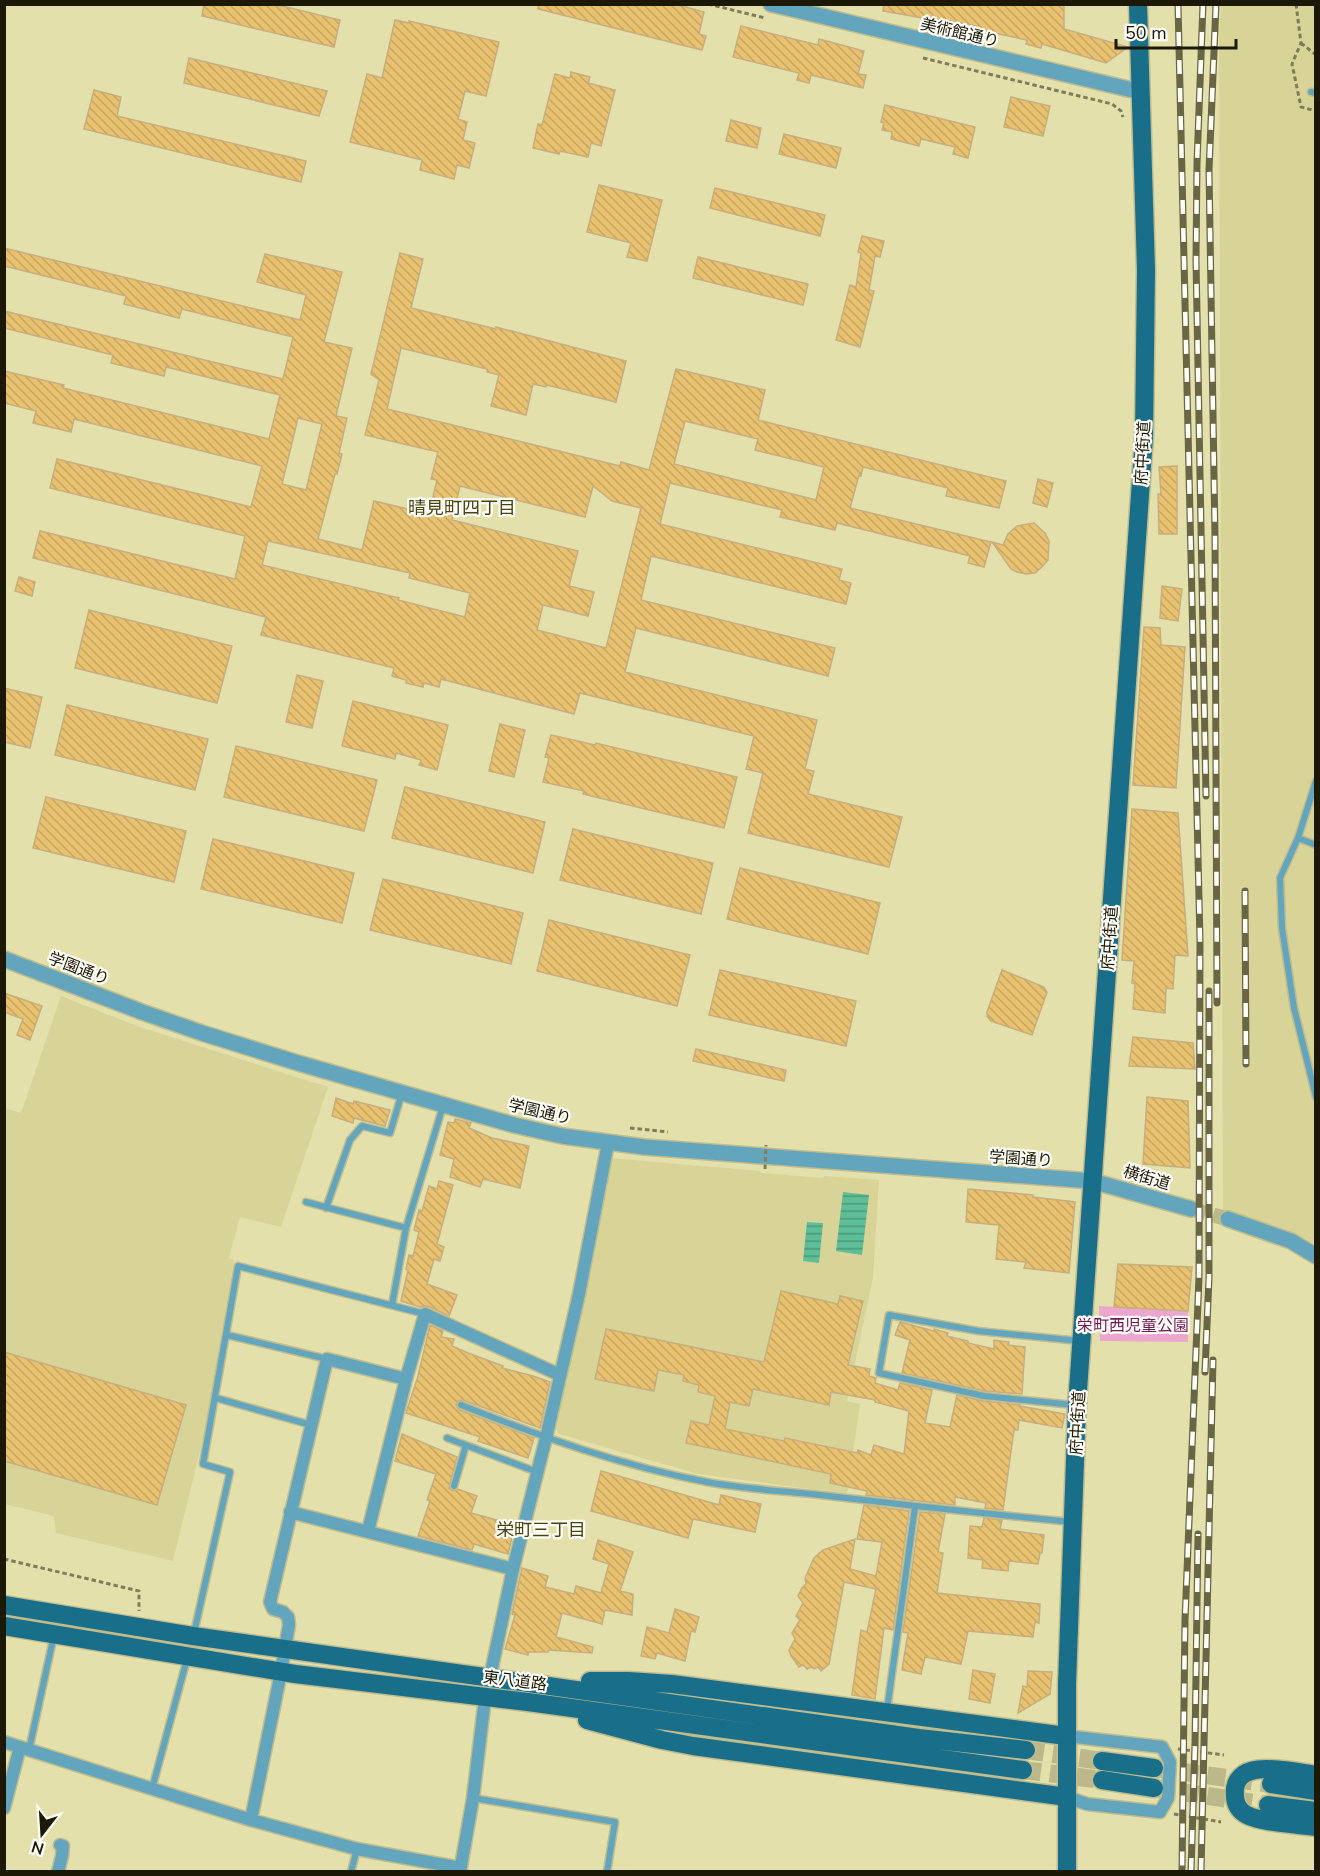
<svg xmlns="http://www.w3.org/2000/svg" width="1320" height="1876" font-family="'Nunito Sans','Noto Sans JP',sans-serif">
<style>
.built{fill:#d8d497}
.green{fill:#eda7cf}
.water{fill:url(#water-rules)}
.building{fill:url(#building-back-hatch);stroke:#c6ae7f;stroke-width:1.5;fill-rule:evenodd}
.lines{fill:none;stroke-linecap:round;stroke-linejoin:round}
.tertiary-tunnel{stroke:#bcb88a;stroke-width:15;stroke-dasharray:15 8;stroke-linecap:butt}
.primary-tunnel{stroke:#bcb88a;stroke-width:18;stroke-dasharray:18 9;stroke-linecap:butt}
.service-casing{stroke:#c0bc8d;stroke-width:9}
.minor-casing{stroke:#c0bc8d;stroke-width:15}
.tertiary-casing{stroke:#c0bc8d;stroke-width:18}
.primary-casing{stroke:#c0bc8d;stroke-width:21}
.path{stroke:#7f7c58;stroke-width:3;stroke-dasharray:4.5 3;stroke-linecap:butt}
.service{stroke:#64a5be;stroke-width:6}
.minor{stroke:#64a5be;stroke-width:12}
.tertiary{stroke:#64a5be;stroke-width:15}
.primary{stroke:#196e89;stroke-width:18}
.rail-casing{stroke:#696645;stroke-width:7}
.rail{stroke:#fffef9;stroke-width:4.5;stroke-dasharray:14;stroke-linecap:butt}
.path-bridge{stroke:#7f7c58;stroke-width:3;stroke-dasharray:4.5 3;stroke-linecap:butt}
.labels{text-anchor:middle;stroke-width:4.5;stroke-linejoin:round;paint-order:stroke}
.street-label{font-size:16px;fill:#1b1905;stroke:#fffef9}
.park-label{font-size:16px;fill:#731956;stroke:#fffef9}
.neighbourhood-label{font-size:18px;fill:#484412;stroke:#fffef9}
</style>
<defs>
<pattern id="water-rules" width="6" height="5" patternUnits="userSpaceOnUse" patternTransform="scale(1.5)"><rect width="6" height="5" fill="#5ebe97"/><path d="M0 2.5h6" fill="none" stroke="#4d9a79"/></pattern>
<pattern id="building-back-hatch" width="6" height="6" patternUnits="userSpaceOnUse" patternTransform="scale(1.5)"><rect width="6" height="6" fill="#e9c271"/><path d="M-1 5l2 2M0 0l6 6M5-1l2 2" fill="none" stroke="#c7a660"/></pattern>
</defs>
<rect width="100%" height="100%" fill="#e4e0ab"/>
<path class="built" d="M 1221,5 L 1315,5 L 1315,1244 L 1288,1230 L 1223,1211 L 1219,35 Z
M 61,996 L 140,1027 L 328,1087 L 281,1227 L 240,1217 L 229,1258 L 234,1260 L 205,1430 L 173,1561 L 56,1533 L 54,1516 L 5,1504 L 4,1108 L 21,1113 Z
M 611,1158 L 760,1171 L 761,1173 L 823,1178 L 824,1176 L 879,1180 L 873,1278 L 847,1401 L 860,1404 L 847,1494 L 698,1474 L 559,1434 L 555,1428 Z"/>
<path class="green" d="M 1099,1306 L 1188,1311 L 1188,1342 L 1100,1341 Z"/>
<path class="water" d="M 843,1192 L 869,1195 L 862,1255 L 836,1251 Z
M 807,1222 L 823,1223 L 819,1263 L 803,1261 Z"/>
<path class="building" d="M 204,4 L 274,4 L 340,20 L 334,47 L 202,16 Z
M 538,4 L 675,4 L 704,12 L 699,34 L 706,36 L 702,50 L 538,9 Z
M 884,4 L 1064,4 L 1064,29 L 1128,47 L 1106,63 L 1042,44 L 1041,48 L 1026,44 L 1027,40 L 975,29 L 976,26 L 945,20 L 945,22 L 883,11 Z
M 395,20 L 409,23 L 409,21 L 499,42 L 486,96 L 465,91 L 458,119 L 467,122 L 463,140 L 475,143 L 469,168 L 457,165 L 454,179 L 420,170 L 422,160 L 350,142 L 367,74 L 382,78 Z
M 741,26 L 818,45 L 819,39 L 864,51 L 858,74 L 866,75 L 863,88 L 811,75 L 809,83 L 797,80 L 799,73 L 733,57 Z
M 189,58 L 327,91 L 319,116 L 184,83 Z
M 571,72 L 590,77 L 588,83 L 615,90 L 601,146 L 591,143 L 588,157 L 560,151 L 559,154 L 533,148 L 538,124 L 542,125 L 555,74 L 570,78 Z
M 94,90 L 121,97 L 117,116 L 306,161 L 301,182 L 84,129 Z
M 1011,97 L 1050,106 L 1043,136 L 1004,127 Z
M 885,105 L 975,127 L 968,158 L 953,154 L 955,147 L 921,139 L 919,146 L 891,139 L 892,132 L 882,130 L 884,123 L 881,122 Z
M 731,120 L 761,128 L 757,148 L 726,141 Z
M 784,134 L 841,148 L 836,168 L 779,154 Z
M 599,185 L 662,200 L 647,261 L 627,257 L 631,243 L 587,232 Z
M 715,188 L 825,215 L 820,236 L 710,208 Z
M 862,236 L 884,241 L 880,257 L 875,256 L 869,290 L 874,291 L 860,347 L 836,340 L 850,285 L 856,287 L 861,253 L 858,252 Z
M 4,248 L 300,320 L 306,295 L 257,282 L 265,254 L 342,272 L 324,342 L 352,348 L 336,416 L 347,418 L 339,453 L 342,454 L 337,474 L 335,474 L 318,539 L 362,550 L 374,501 L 429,514 L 437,480 L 431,479 L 438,452 L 365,435 L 379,380 L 371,374 L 400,253 L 423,259 L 411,308 L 496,329 L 496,327 L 626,361 L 616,402 L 547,385 L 546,387 L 533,384 L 526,415 L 491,406 L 499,375 L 487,372 L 487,369 L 401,348 L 387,409 L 620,466 L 621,462 L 649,470 L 676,369 L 765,390 L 758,420 L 1006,481 L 999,508 L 946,496 L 948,488 L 863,467 L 861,476 L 859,475 L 850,508 L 991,542 L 984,567 L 968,563 L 970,556 L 837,523 L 835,530 L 780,517 L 782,510 L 670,483 L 660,524 L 842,569 L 839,580 L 851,583 L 846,604 L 651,556 L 641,600 L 835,648 L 828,676 L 636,628 L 625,672 L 817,720 L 805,769 L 814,771 L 808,794 L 902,817 L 889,867 L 748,833 L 763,773 L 746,769 L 754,736 L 580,693 L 574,714 L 441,679 L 439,687 L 424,683 L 423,687 L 406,683 L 406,680 L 392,676 L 394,668 L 261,635 L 266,617 L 33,558 L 40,531 L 235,579 L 245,536 L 50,488 L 57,459 L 251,507 L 262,466 L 74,419 L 71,432 L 33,423 L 36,411 L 4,403 L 4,371 L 64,385 L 63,388 L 269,439 L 280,395 L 166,367 L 164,376 L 111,363 L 113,355 L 4,328 L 4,311 L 283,379 L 293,337 L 182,309 L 179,318 L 124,304 L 126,296 L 4,266 ZM 298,418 L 322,424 L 306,490 L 282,484 ZM 685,421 L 758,439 L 755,450 L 824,467 L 816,500 L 674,464 ZM 460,486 L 585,517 L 593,486 L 612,501 L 641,508 L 606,648 L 537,630 L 543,605 L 588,616 L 594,592 L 569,586 L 578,551 L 452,520 ZM 268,541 L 410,573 L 409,578 L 470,593 L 465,617 L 398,600 L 399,598 L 262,565 Z
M 698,257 L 808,284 L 803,305 L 693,278 Z
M 1177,466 L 1177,534 L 1159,534 L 1158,494 L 1161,494 L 1159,467 Z
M 1038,479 L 1053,483 L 1047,507 L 1033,503 Z
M 1034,523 L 1045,533 L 1049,541 L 1048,560 L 1042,567 L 1035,573 L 1026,574 L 1017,572 L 1011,569 L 992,542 L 1003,545 L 1008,534 L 1017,526 Z
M 19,577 L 35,582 L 32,596 L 15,591 Z
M 1162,586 L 1182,589 L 1178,621 L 1160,618 Z
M 89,610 L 232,646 L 217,703 L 75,668 Z
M 1144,627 L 1160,628 L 1161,645 L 1185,647 L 1176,788 L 1133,785 Z
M 297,675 L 323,681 L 312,728 L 286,722 Z
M 4,688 L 42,697 L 30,748 L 4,742 Z
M 353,701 L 448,725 L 437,770 L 419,765 L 421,760 L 396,753 L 395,759 L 342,746 Z
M 67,705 L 208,739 L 195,790 L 55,755 Z
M 500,724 L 525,730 L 514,777 L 489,771 Z
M 551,735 L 595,745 L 596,743 L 737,777 L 724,828 L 583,794 L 584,791 L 543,782 L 549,758 L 545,757 Z
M 236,746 L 377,780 L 364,831 L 224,797 Z
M 405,787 L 545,822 L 533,873 L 392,838 Z
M 46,797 L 186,831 L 174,882 L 33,848 Z
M 1132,809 L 1178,813 L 1188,956 L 1175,955 L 1173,989 L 1166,988 L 1165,1013 L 1133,1009 L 1135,984 L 1132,983 L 1134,961 L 1122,960 Z
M 573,829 L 713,863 L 701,914 L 560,880 Z
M 213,839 L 354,873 L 342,923 L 201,889 Z
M 740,868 L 880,903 L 868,954 L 727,919 Z
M 383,879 L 523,913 L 511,964 L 370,930 Z
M 549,920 L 690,955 L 677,1006 L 537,971 Z
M 720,970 L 856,1001 L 846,1046 L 709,1015 Z
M 1002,970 L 1044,987 L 1047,992 L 1032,1035 L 991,1021 L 987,1016 L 987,1012 Z
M 4,993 L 42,1006 L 30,1040 L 17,1035 L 23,1019 L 4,1012 Z
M 1133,1037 L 1193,1043 L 1195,1069 L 1129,1066 Z
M 696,1049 L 786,1070 L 784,1081 L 693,1061 Z
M 1147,1097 L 1188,1101 L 1190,1168 L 1143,1164 Z
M 336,1098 L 353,1104 L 354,1101 L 390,1110 L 385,1126 L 354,1118 L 353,1123 L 332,1116 Z
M 455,1119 L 471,1123 L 469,1128 L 492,1138 L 529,1146 L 520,1188 L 483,1179 L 480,1187 L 450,1177 L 454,1159 L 440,1155 L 448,1122 L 454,1123 Z
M 439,1181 L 453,1185 L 437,1244 L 444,1247 L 440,1261 L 434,1259 L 427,1284 L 457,1295 L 449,1316 L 428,1306 L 420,1307 L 401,1301 L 408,1270 L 406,1269 L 409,1255 L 413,1256 L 419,1232 L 414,1230 L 419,1210 L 422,1211 L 429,1186 L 437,1189 Z
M 968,1189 L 1033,1195 L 1033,1197 L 1075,1202 L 1069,1273 L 1024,1268 L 1026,1262 L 996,1259 L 999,1225 L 966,1222 Z
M 1118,1264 L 1192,1267 L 1188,1311 L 1114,1307 Z
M 781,1291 L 838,1304 L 840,1296 L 863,1301 L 848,1365 L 870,1369 L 869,1376 L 876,1378 L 875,1383 L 898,1390 L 900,1383 L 932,1390 L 925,1423 L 950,1427 L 957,1395 L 983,1401 L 1020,1405 L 1020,1406 L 1065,1414 L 1062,1428 L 1019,1420 L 1018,1430 L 1014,1430 L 1003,1510 L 985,1508 L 986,1503 L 955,1497 L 955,1505 L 866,1495 L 867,1491 L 830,1483 L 831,1474 L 686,1443 L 691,1421 L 709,1425 L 715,1396 L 698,1392 L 699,1385 L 683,1381 L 684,1375 L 658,1370 L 654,1391 L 595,1379 L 606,1329 L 764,1362 ZM 753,1389 L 829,1405 L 831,1392 L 875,1400 L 875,1402 L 909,1411 L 904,1454 L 874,1445 L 871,1455 L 858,1450 L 857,1453 L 785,1438 L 784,1441 L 725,1429 L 730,1402 L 749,1406 Z
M 900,1322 L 934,1331 L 934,1329 L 948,1333 L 947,1336 L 968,1341 L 968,1343 L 994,1349 L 994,1340 L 1009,1342 L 1008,1345 L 1025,1347 L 1022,1394 L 985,1391 L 902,1373 L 910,1340 L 895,1335 Z
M 430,1325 L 443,1331 L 441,1337 L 454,1339 L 452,1346 L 468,1353 L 503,1366 L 502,1368 L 533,1376 L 550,1382 L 540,1428 L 463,1400 L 458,1401 L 456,1404 L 459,1410 L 534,1438 L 528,1458 L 478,1441 L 480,1437 L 406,1413 L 418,1376 Z
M 4,1352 L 186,1405 L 157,1505 L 4,1461 Z
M 402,1434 L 457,1457 L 449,1488 L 453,1491 L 458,1489 L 477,1496 L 471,1513 L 515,1525 L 508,1554 L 474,1544 L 472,1550 L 418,1536 L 430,1501 L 427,1500 L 436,1474 L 395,1461 Z
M 601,1471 L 719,1505 L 721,1495 L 761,1504 L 755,1532 L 693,1519 L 688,1538 L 591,1511 Z
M 864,1505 L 909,1511 L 893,1630 L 884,1628 L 875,1699 L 852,1695 L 861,1630 L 867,1632 L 876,1589 L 844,1582 L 829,1664 L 821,1671 L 818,1667 L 814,1669 L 811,1667 L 807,1669 L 803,1665 L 799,1667 L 791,1656 L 789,1650 L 795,1639 L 792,1633 L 800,1620 L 796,1616 L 803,1603 L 798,1596 L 802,1588 L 806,1584 L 805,1578 L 814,1558 L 823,1550 L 855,1539 L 850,1569 L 876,1576 L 882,1542 L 857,1539 Z
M 920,1512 L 945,1514 L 938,1552 L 943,1553 L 937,1593 L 1040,1604 L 1039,1623 L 1035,1622 L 1033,1637 L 968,1631 L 961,1664 L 925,1657 L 921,1674 L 902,1670 L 908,1633 L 903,1632 Z
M 984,1518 L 1002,1520 L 1000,1529 L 1044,1535 L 1042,1553 L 1040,1553 L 1038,1564 L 1009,1561 L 1008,1571 L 982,1568 L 983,1560 L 968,1558 L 970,1526 L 982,1527 Z
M 598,1540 L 633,1552 L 620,1591 L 633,1594 L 632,1615 L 605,1610 L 602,1624 L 562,1613 L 556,1637 L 593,1647 L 592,1653 L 549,1650 L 548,1652 L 529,1652 L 528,1655 L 505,1649 L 515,1615 L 512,1614 L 522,1568 L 548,1576 L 545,1587 L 574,1594 L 576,1586 L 601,1593 L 609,1564 L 593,1559 Z
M 675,1609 L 699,1617 L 695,1632 L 691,1631 L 685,1661 L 657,1653 L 655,1659 L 641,1656 L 647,1627 L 669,1633 Z
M 973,1670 L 995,1674 L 990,1703 L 969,1699 Z
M 1028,1671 L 1052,1672 L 1050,1694 L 1018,1713 L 1023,1686 L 1027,1687 Z"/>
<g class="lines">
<path class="tertiary-tunnel" d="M 1191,1209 L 1228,1219"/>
<path class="primary-tunnel" d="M 1026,1750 L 1102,1761
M 1154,1768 L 1271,1784
M 1023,1770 L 1102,1780
M 1154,1788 L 1268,1805"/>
<g class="service-casing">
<path id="service" d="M 1311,92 L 1316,93
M 1316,781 L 1298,838 L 1280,878 L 1282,928 L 1294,1008 L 1316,1097
M 1298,838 L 1316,845
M 306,1202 L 406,1228
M 326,1208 L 350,1140 L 362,1126 L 390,1133 L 402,1093
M 392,1305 L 406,1228 L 443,1106
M 227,1335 L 327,1359
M 216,1398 L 311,1425
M 461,1405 C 542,1437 622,1466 707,1482 C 744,1489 783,1491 820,1495 C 904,1505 988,1514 1072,1522
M 1074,1405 L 984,1396 L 879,1373 L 889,1315 L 978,1331 L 1080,1341
M 447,1438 L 537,1472
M 454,1486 L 466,1445
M 194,1633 L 230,1472 L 203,1464 L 238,1266 L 425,1314
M 887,1710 L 915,1507
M 29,1750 L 54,1635
M 152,1789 L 187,1659
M 473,1798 L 615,1822 L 607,1872
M 351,1872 L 357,1849"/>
</g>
<g class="minor-casing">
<path id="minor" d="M 290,1512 L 513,1569
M 368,1531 L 406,1379 L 425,1314 L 560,1375
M 490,1677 L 513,1569 L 546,1438 L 579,1294 L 608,1143
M 1066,1736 L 1162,1747 L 1170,1762 L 1168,1798 L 1160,1812 L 1087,1804 L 1067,1797
M 4,1742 L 251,1820 L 357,1849 L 461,1868
M 4,1808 L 20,1747
M 251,1820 L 281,1672 L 289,1625 L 288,1617 L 283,1612 L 273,1609 L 270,1602 L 327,1359 L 406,1379
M 58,1872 L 62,1856 L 63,1846 L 60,1845
M 460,1872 L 473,1798 L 485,1698"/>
</g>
<g class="tertiary-casing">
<path id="tertiary" d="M 771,4 L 1141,92
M 4,959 L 142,1012 L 202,1033 L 298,1063 L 514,1125 L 562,1136 L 644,1147 L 1092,1181 L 1191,1209
M 1228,1219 L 1291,1241 L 1316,1256"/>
</g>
<g class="primary-casing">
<path id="primary" d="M 4,1605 L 193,1636 L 919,1738 L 1026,1750
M 4,1626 L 295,1674 L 528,1702 L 1023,1770
M 590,1681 L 628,1681 L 672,1684 L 1066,1736
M 587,1720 L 662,1740 L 693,1746 L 1067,1797
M 1102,1761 L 1154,1768
M 1316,1775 C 1293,1772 1231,1755 1235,1796 C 1235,1804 1239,1811 1247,1815 C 1262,1823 1297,1824 1316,1827
M 1102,1780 L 1154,1788
M 1271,1784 L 1316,1791
M 1268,1805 L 1316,1811
M 1067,1872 L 1067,1684 L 1077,1405 L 1144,437 L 1146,270 L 1138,4"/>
</g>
<path class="path" d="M 708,4 L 765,18
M 1296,4 L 1301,43 L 1292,64 L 1301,107 L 1316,111
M 1301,43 L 1316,55
M 923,58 L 1112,104 L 1121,111 L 1123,117
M 630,1128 L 668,1132
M 4,1559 L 139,1591 L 139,1611
M 1178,1749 L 1224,1755
M 1174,1814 L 1221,1822"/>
<use href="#service" class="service"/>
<use href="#minor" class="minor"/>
<use href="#tertiary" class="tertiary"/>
<use href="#primary" class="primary"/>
<g class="rail-casing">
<path id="rail" d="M 1178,4 L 1200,941 L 1199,1277 L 1185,1620 L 1182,1872
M 1203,4 L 1197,163 L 1196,260 L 1206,796
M 1216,4 L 1209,170 L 1215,537 L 1217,1003
M 1245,891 L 1246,1064
M 1205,1372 L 1209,1278 L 1209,991
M 1191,1872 L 1195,1744 L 1198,1534
M 1201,1872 L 1213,1360"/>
</g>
<use href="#rail" class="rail"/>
<path class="path-bridge" d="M 765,1169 L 766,1145"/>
</g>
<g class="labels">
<g class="street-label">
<text transform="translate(960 32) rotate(13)" y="6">美術館通り</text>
<text transform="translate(1142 453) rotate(-87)" y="6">府中街道</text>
<text transform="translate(1109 938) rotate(-86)" y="6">府中街道</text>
<text transform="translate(79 968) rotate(21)" y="6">学園通り</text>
<text transform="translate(540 1111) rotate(13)" y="6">学園通り</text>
<text transform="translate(1021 1158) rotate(4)" y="6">学園通り</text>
<text transform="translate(1147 1177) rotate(17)" y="6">横街道</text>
<text transform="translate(1077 1423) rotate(-87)" y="6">府中街道</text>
<text transform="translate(515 1680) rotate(7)" y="6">東八道路</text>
</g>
<g class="park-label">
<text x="1133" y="1331">栄町西児童公園</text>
</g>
<g class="neighbourhood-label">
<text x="462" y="514">晴見町四丁目</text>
<text x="541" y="1536">栄町三丁目</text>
</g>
</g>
<rect width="1320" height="1876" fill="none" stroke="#1b1905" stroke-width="12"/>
<g transform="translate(42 1834) rotate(197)" stroke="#fffef9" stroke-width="4.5" paint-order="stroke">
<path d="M0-4.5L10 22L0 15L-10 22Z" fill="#1b1905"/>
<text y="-9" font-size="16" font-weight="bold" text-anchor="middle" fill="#1b1905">N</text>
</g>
<path d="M1116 39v9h120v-9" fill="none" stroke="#1b1905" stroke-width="3"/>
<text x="1125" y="39" font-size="18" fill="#1b1905" stroke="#fffef9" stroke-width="4.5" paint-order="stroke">50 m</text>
</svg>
